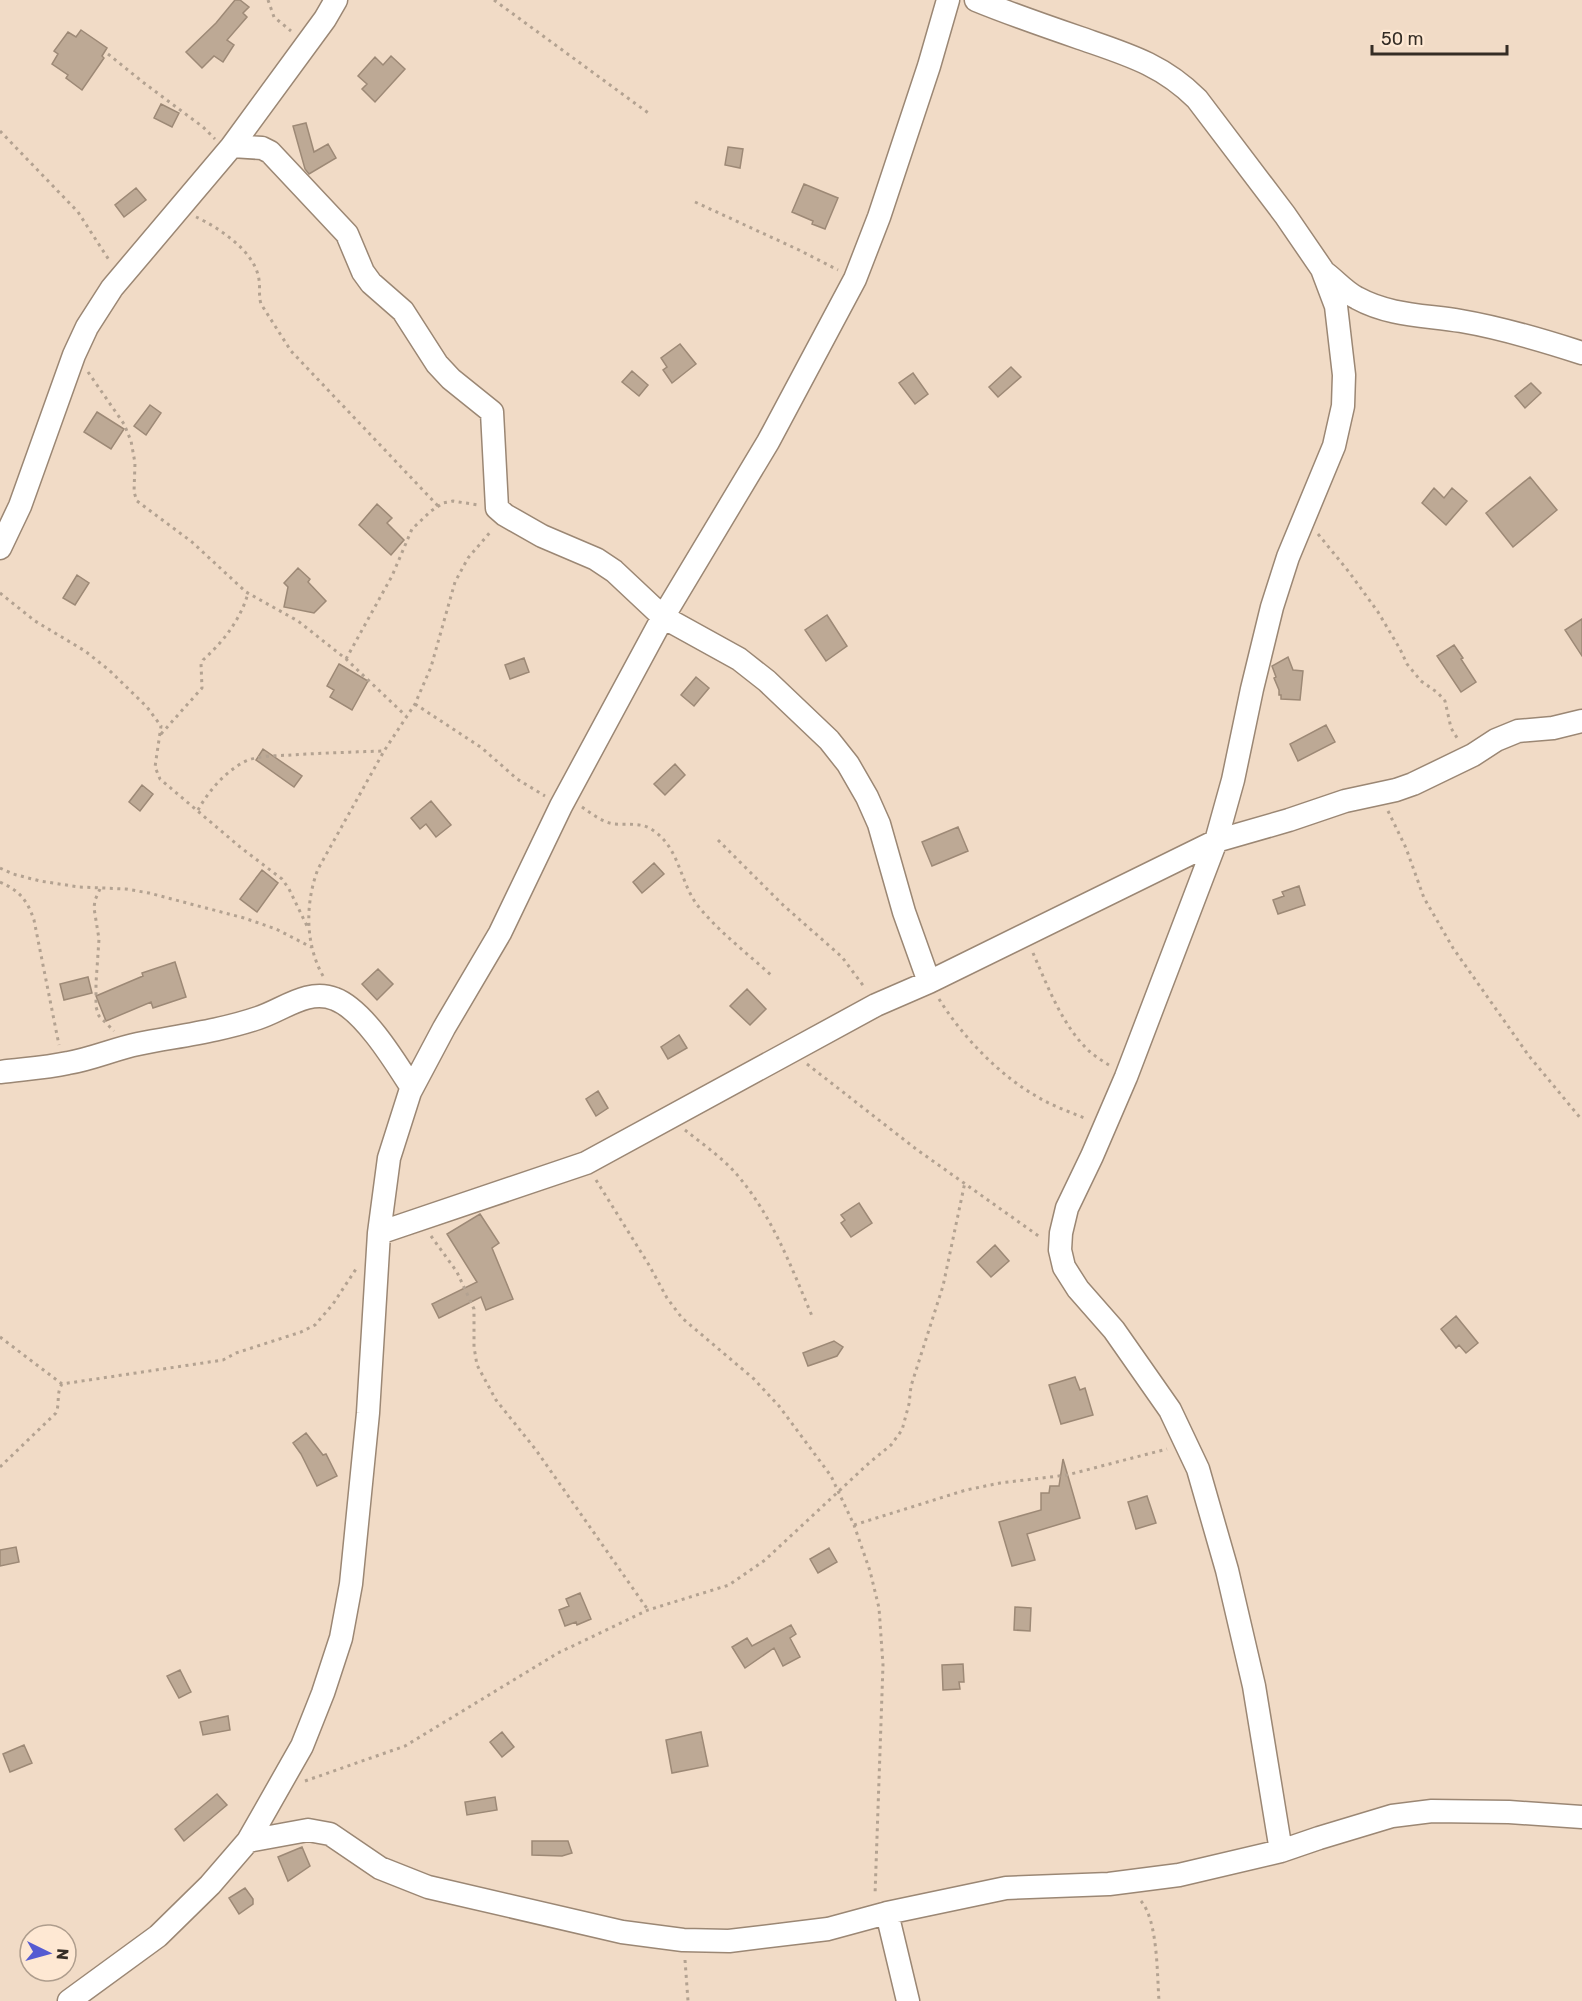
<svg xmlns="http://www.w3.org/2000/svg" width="1582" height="2001" font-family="Rubik,sans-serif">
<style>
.building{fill:#bda995;stroke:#9d8976;stroke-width:1.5}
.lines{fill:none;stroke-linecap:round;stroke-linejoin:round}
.minor-casing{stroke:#9b8774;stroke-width:25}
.path{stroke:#b3a291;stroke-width:3;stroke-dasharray:3 4.5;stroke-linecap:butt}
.minor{stroke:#fff;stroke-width:22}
</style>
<rect width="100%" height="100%" fill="#f1dbc6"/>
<path class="building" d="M 235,0 L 240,0 L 249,7 L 243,13 L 247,17 L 227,40 L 234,45 L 223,62 L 214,56 L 202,68 L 186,52 L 216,23 Z
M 81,30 L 107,48 L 102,56 L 104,58 L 82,90 L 66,78 L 68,75 L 52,64 L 58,54 L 54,51 L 68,32 L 76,37 Z
M 391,56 L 405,69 L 375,102 L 362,89 L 367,84 L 358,76 L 375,57 L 383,65 Z
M 161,104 L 179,113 L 172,127 L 154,118 Z
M 306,123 L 314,152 L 328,144 L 336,158 L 309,174 L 305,169 L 293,126 Z
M 728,147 L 743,149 L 740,168 L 725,165 Z
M 804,184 L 838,198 L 825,229 L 812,224 L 813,221 L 792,212 Z
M 136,188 L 146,200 L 124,217 L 115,205 Z
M 680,344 L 696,364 L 672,383 L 663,370 L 667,367 L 661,358 Z
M 1011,367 L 1021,377 L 998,397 L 989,387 Z
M 632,371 L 648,385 L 639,396 L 622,382 Z
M 913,373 L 928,394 L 915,404 L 899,383 Z
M 1531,383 L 1541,393 L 1525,408 L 1515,396 Z
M 150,405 L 161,413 L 146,435 L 134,426 Z
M 97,412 L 124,429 L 111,449 L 84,432 Z
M 1530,477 L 1557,510 L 1513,547 L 1486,513 Z
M 1434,488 L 1444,498 L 1452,488 L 1467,501 L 1446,525 L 1422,503 Z
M 377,504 L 392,518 L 387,523 L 404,540 L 391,555 L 359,525 Z
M 298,568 L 310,579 L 308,582 L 326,601 L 314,613 L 284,607 L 288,587 L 284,583 Z
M 77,575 L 89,583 L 75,605 L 63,598 Z
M 827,615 L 847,646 L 826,661 L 805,630 Z
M 1582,619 L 1582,656 L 1565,630 Z
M 1454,645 L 1463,658 L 1461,659 L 1476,682 L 1461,692 L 1437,656 Z
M 1288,657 L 1293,670 L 1303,671 L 1300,700 L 1281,699 L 1281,695 L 1279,695 L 1279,690 L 1274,678 L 1276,677 L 1272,666 Z
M 524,658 L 529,672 L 510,679 L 505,665 Z
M 339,664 L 368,681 L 352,710 L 330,697 L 334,690 L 327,686 Z
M 696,677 L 709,688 L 694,706 L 681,695 Z
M 1326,725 L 1335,742 L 1298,761 L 1290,744 Z
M 263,749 L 302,776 L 294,787 L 256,760 Z
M 675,764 L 685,775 L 665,795 L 654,784 Z
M 142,785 L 153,794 L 140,811 L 129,802 Z
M 431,801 L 451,825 L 436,837 L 426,824 L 420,829 L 411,818 Z
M 958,827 L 968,851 L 932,866 L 922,842 Z
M 654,863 L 664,874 L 642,893 L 633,882 Z
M 262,870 L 278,883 L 257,912 L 240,899 Z
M 1299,886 L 1305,905 L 1278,914 L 1273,900 L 1284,896 L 1282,892 Z
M 175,962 L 186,997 L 153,1008 L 151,1002 L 106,1021 L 96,996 L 143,976 L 142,973 Z
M 378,969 L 393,984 L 377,1000 L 362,984 Z
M 88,977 L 92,993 L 64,1000 L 60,984 Z
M 747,989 L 766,1009 L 750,1025 L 730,1006 Z
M 679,1035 L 687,1048 L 668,1059 L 661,1047 Z
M 598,1091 L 608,1108 L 596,1116 L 586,1099 Z
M 859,1203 L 872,1223 L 851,1237 L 841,1223 L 845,1220 L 841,1215 Z
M 480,1214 L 499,1243 L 492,1248 L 513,1299 L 486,1310 L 481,1297 L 439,1318 L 432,1304 L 477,1282 L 447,1234 Z
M 995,1245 L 1009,1261 L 991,1277 L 977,1262 Z
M 1456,1316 L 1478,1343 L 1466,1353 L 1459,1345 L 1456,1348 L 1441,1329 Z
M 834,1341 L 843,1347 L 837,1356 L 808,1366 L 803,1353 Z
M 1075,1377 L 1080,1390 L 1085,1388 L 1093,1415 L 1061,1424 L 1049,1385 Z
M 306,1433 L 323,1455 L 326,1454 L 337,1476 L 317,1486 L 301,1454 L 293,1443 Z
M 1063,1459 L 1080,1518 L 1027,1534 L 1035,1560 L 1012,1566 L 999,1522 L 1041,1510 L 1041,1493 L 1049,1493 L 1050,1486 L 1059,1486 Z
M 1147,1496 L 1156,1523 L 1136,1529 L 1128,1502 Z
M 16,1547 L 19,1562 L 0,1566 L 0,1550 Z
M 829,1548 L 837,1562 L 818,1573 L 810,1559 Z
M 580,1593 L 591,1619 L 577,1625 L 576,1622 L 565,1626 L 559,1610 L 569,1606 L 566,1599 Z
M 1015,1607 L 1031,1608 L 1030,1631 L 1014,1630 Z
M 791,1625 L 796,1634 L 790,1638 L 800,1657 L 783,1666 L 774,1648 L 745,1668 L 732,1647 L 747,1638 L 752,1646 Z
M 963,1664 L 964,1682 L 959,1682 L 960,1689 L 943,1690 L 942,1665 Z
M 180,1670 L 191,1692 L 179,1698 L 167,1676 Z
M 228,1716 L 230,1730 L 203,1735 L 200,1722 Z
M 502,1732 L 514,1747 L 502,1757 L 490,1742 Z
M 701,1732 L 708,1766 L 672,1773 L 666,1740 Z
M 24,1745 L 32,1763 L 10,1772 L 3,1754 Z
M 217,1794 L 227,1805 L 184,1841 L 175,1829 Z
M 495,1797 L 497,1810 L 467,1815 L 465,1802 Z
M 532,1841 L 568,1841 L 572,1853 L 562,1856 L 532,1855 Z
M 302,1847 L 310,1866 L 288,1881 L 278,1857 Z
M 245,1888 L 253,1899 L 253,1904 L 239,1914 L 229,1898 Z"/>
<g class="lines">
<g class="minor-casing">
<path id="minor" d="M 976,0 C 1010,14 1045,26 1080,38 C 1126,54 1162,64 1197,99 L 1285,215 L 1322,269 L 1336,306 L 1344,375 L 1343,406 L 1334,446 L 1288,557 L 1272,607 L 1252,689 L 1233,780 L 1216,841 L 1126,1077 L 1092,1156 L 1067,1208 L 1061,1233 L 1060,1250 L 1064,1267 L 1078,1289 L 1114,1330 L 1170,1410 L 1198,1469 L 1227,1570 L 1254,1686 L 1281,1851
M 232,146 L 262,148 L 270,152 L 347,234 L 363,272 L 371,283 L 403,311 L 437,364 L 451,379 L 492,412 L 497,508 L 505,515 L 542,536 L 596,559 L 614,571 L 663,617 L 739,659 L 767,681 L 829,740 L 848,764 L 867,797 L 879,824 L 904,912 L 929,982
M 1324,272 C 1335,280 1345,292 1357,298 C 1390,316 1425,315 1461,321 C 1502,328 1542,340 1582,353
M 0,548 L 20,506 L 74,355 L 87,327 L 112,288 L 232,146 L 325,19 L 336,0
M 0,1072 C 23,1069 45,1068 68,1063 C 92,1059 114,1049 138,1044 C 178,1036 220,1031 258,1018 C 283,1010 308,988 335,999 C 364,1010 396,1063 412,1088
M 379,1233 L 586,1163 L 876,1005 L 929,982 L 1216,841 L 1289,820 L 1345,801 L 1396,790 L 1413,784 L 1473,755 L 1496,740 L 1518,731 L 1553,728 L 1582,721
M 248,1841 L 308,1830 L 330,1834 L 380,1868 L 428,1887 L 622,1932 L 683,1940 L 729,1941 L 828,1929 L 887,1913 L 1006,1888 L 1109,1884 L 1179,1875 L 1281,1851 L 1319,1838 L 1392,1816 L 1432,1811 L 1509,1812 L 1582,1817
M 887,1913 L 908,2001
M 69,2001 L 158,1936 L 210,1885 L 248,1841 L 302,1746 L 323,1693 L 341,1638 L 351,1584 L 368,1413 L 379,1233 L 389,1158 L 410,1092 L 444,1028 L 500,933 L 561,806 L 663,617 L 768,442 L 855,279 L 879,217 L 929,66 L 948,0"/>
</g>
<path class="path" d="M 268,0 L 274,17 L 291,31
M 494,0 L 651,115
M 108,54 L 144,83 L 203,127 L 215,139
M 0,131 L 78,212 L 109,260
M 695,202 L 799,250 L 838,270
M 196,217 C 218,227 252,250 258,275 C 261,285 258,294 261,304 L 291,351 L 438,506
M 88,372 L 124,424 L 131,441 L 135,463 L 134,492 L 137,501 L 192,542 L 246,592 L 298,621 L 346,659 L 406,716
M 1318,534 L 1349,572 L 1378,612 L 1400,649 L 1407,664 L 1421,681 L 1438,693 L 1445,701 L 1451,728 L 1459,741
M 0,593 L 35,621 L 85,651 L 109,670 L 147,707 L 161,726 L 155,767 L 160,779 L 240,847 L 282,879 L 289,889 L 308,928
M 346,659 L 392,576 L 412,529 L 431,511 L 443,503 L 453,501 L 478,505
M 415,704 L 482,748 L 517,779 L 545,796
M 161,734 L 202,688 L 201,664 L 203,660 C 223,642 241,619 248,593
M 582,807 C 592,814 602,822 614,824 C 628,825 643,822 654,831 C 680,849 680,883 698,906 C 719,932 747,953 772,976
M 198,810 C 208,792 223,774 242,763 C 256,755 275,756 291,755 C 322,753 353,752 384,751
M 1388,811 L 1406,848 L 1424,898 L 1453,948 L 1529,1056 L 1582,1120
M 718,840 L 783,905 L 842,957 L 865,988
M 0,868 L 13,874 L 40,881 L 79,887 L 126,889 L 149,893 L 244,918 L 276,929 L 311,947
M 0,882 C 20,891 27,900 34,920 L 59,1045
M 100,889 L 95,900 L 94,908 L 99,939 L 96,983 L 96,1007 L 99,1016 L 114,1031
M 1033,953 C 1048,987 1062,1025 1089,1051 C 1095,1056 1102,1061 1109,1065
M 323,976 C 305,944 305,903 318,869 L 384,751 L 415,704 L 431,667 L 455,582 L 468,558 L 492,530
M 939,999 C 962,1036 999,1075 1036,1096 C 1052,1106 1070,1112 1087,1119
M 807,1064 L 916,1149 L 1040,1237
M 685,1130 C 700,1142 717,1154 731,1168 C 770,1210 790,1264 812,1316
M 596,1180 L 649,1265 L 667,1298 L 682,1318 L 754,1379 L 779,1406 L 831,1476 L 854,1525 L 870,1571 L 879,1608 L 883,1665 L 875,1895
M 431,1236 L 457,1272 L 474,1309 L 474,1347 L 477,1365 L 496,1400 L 536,1450 L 648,1610
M 0,1337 L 62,1384
M 0,1467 L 56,1413 C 60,1404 56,1393 62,1384 L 223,1360 L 236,1353 L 301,1332 L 315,1325 L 333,1304 L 356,1269
M 854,1525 L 966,1490 L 1000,1483 L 1067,1475 L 1167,1449
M 305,1781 L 405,1746 L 558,1653 L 648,1610 L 729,1585 L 765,1560 L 869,1463 L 891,1445 L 902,1430 L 909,1404 L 911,1386 L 943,1286 L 965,1182
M 1141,1901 C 1158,1921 1157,1974 1159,2001
M 685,1960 L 688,2001"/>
<use href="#minor" class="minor"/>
</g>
<g transform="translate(48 1953) rotate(95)"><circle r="28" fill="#fee8d3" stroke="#ae9d8d" stroke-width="1.5"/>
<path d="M0-4.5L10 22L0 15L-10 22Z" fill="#555bd2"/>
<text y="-9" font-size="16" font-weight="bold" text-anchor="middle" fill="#352d25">N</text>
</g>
<path d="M1372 45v9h135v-9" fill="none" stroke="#352d25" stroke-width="3"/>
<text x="1381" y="45" font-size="18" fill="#352d25" stroke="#fee8d3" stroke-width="4.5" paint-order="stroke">50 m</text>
</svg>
